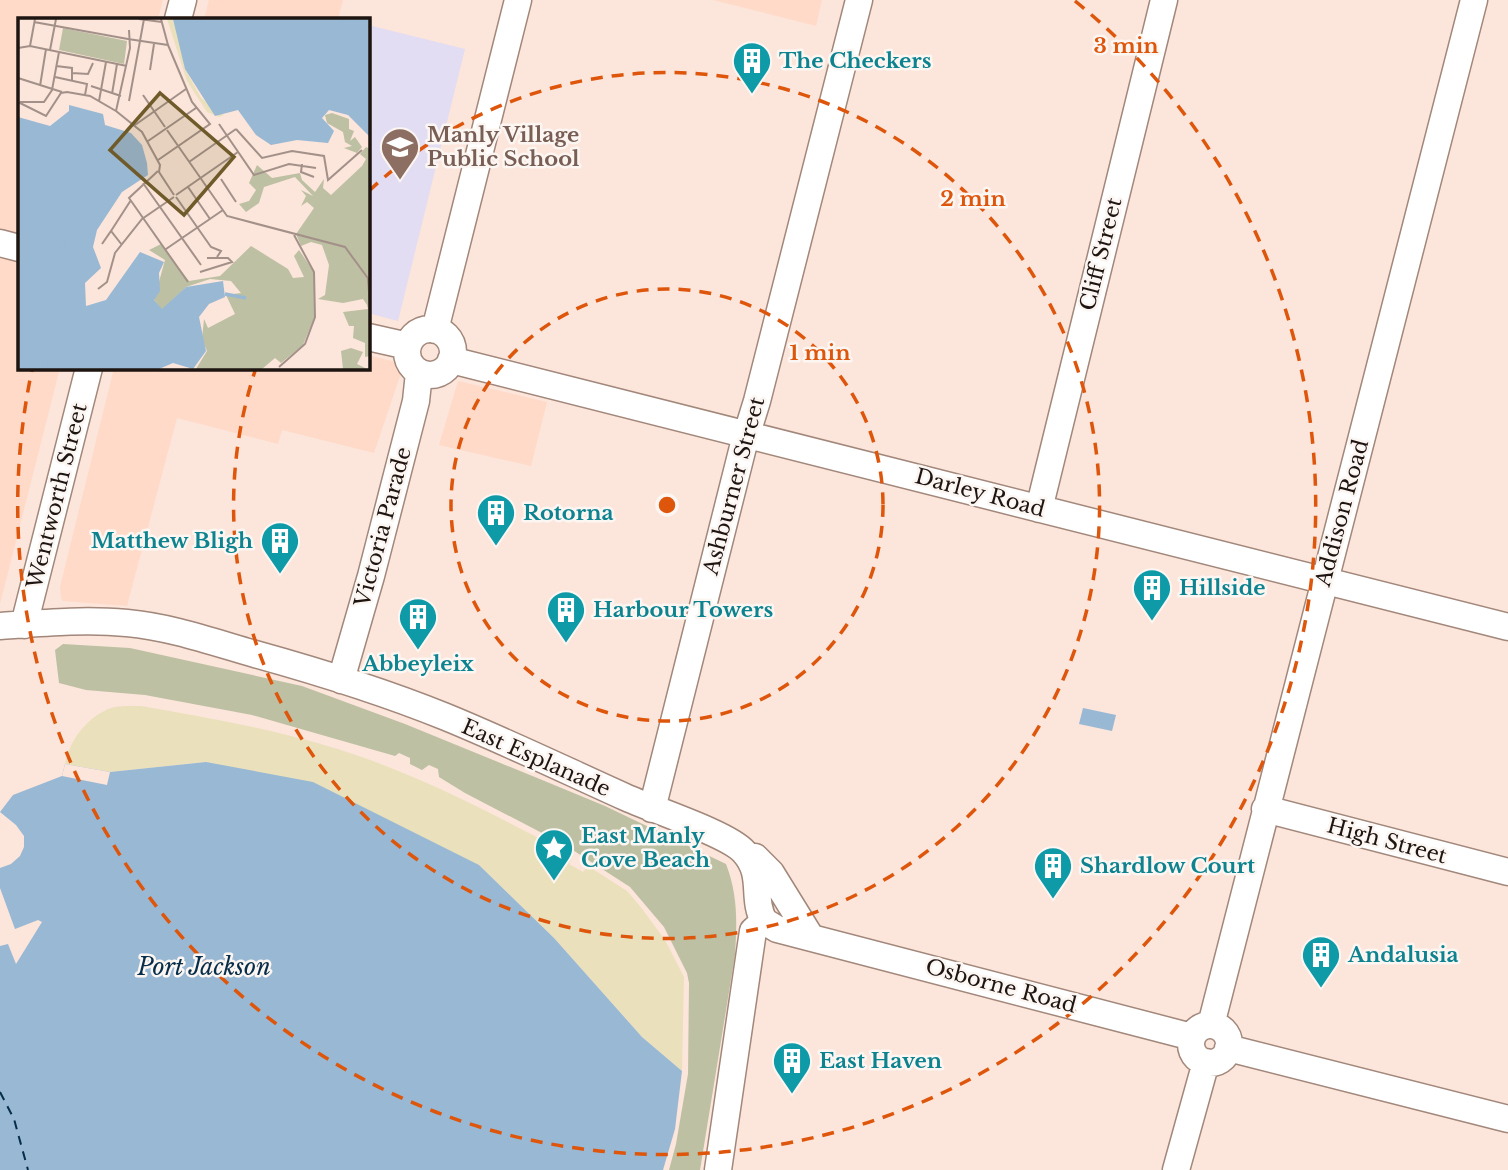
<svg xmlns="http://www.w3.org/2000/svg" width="1508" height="1170" font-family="'Libre Baskerville',serif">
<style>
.built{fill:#ffdac8}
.education{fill:#e2ddf2}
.green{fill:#bdc0a2}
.sand{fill:#eae1bc}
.water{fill:#98b8d4}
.pier{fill:#fce5da}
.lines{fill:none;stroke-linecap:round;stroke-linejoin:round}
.ferry{stroke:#062d49;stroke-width:2;stroke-dasharray:9 7;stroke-linecap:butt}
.minor-casing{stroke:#a2877b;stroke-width:29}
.minor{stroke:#fff;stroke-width:26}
.ring{fill:none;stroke:#de560c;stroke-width:3.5;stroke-dasharray:12 9}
.labels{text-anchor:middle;stroke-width:5;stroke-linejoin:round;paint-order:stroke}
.culture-label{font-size:21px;font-weight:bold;fill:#0d838f;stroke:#fcf6f3;text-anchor:start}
.education-label{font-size:21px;font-weight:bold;fill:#785e54;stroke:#fcf6f3;text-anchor:start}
.street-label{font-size:21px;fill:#1e1410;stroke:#fcf6f3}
.water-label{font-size:23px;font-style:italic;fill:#062d49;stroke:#fcf6f3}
.inset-river{fill:none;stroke:#98b8d4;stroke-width:3.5}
.inset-road{fill:none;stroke:#a39189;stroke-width:2}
.view{fill:#6f5b2a;fill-opacity:0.15;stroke:#6f5b2a;stroke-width:3.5}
.inset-edge{fill:none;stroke:#1e1410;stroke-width:3.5}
.centre{fill:#de560c;stroke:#fcf6f3;stroke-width:3.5}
.ring-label{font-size:21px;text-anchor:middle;font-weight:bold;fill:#de560c;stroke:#fcf6f3;stroke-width:5;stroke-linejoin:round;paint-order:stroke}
</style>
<rect width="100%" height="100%" fill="#fce5da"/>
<path class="built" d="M 0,0 L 163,0 L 158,19 L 19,19 L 19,368 L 60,368 L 0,604 Z
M 209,0 L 343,0 L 338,19 L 204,19 Z
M 713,0 L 822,0 L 816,26 Z
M 368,355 L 404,364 L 374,453 L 282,430 L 278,444 L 177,418 L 127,606 L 63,601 L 61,598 L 60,587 L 114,368 L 368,368 Z
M 458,381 L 547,402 L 531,466 L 439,445 Z"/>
<path class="education" d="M 368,25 L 465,49 L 398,321 L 368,313 Z"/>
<path class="green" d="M 63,644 L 130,648 L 302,686 L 405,724 L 547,782 L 605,806 L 726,864 C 738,895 737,923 735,955 L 700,1170 L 669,1170 L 676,1144 L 688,1074 L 689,983 L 687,973 L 664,927 L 630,887 L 565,845 L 465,793 L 439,777 L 438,769 L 429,765 L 422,770 L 410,764 L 410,758 L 399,753 L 395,756 L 252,715 L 145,695 L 86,690 L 59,683 L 55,650 Z"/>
<path class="sand" d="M 141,706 C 202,717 264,727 324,745 C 412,770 492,814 573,856 L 569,864 L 583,872 L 588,866 L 627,891 L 640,906 L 665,940 L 684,977 L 682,1071 L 642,1037 L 554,938 L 479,865 L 206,762 L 110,772 L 65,764 C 70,740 85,720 108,709 C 117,705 131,706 141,706 Z"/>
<path class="water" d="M 1083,708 L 1116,715 L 1112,731 L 1079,724 Z
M 206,762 L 313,782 L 479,865 L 554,938 L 642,1037 L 682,1071 L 675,1129 L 663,1170 L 0,1170 L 0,812 L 13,795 L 62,776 L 65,764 L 110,772 Z"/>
<path class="pier" d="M 65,764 L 110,772 L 107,785 L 62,776 Z
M 0,812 L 16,825 L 24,836 L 24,847 L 20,856 L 11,864 L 0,868 Z
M 0,888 L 15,929 L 38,920 L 42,922 L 16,964 L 8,944 L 0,946 Z"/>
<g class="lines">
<path class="ferry" d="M 0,1092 L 14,1119 L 28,1170"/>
<g class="minor-casing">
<path id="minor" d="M 178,19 L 183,0
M 0,243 L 19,248
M407 352a23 23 0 1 1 46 0a23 23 0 1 1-46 0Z
M 435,330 L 518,0
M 368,337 L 408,346
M 451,360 L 1508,627
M 1039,509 L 1164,0
M 24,625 L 89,368
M 0,626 C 42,623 84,619 127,623 C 171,627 213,642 255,654 C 320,672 384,692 446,717 C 507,742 565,770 625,797 C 651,809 729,834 744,852 C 765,875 751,898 764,921
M 341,680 L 371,576 L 416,401 L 419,373
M 652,809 L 744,443 L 757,401 L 859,0
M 1265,809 L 1508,872
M 755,857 L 771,873 L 810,936
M 764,921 L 777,929 L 1192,1037
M 1211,1025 L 1474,0
M1191 1044a19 19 0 1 1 38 0a19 19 0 1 1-38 0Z
M 1228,1048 L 1508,1119
M 718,1170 L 753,931 L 764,921
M 1176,1170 L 1206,1062"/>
</g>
<use href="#minor" class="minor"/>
</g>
<g class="ring">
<circle cx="667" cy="505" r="216"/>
<path d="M369 191A433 433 0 1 1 256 368"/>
<path d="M1075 1A649 649 0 1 1 32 370"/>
</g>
<defs>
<g id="building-pin" transform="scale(2.0125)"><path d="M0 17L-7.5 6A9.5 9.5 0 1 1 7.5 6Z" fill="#0f9aa8" stroke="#fcf6f3"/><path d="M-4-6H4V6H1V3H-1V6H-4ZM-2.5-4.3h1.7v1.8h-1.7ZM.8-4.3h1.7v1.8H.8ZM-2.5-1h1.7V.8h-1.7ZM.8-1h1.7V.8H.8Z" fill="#fff"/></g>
<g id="school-pin" transform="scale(2.0125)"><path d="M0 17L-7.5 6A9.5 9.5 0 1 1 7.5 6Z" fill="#8d6e63" stroke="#fcf6f3"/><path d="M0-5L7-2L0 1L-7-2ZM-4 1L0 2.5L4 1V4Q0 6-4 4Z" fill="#fff"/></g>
<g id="sight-pin" transform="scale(2.0125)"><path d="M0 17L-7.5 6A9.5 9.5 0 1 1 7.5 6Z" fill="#0f9aa8" stroke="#fcf6f3"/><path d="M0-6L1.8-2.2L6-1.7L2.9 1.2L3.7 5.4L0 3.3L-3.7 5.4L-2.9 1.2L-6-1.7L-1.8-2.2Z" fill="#fff"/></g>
</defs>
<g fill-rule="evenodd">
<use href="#building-pin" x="752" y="61"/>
<use href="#school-pin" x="400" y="147"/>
<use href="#building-pin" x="496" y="513"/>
<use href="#building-pin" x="280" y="541"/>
<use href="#building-pin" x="1152" y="588"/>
<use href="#building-pin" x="566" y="610"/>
<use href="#building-pin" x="418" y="617"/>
<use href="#sight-pin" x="554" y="848"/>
<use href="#building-pin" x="1053" y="866"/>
<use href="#building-pin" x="1321" y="955"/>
<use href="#building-pin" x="792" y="1061"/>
</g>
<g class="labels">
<g class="culture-label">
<text x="779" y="68">The Checkers</text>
<text x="523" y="520">Rotorna</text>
<text x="253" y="548" text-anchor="end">Matthew Bligh</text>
<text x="1179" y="595">Hillside</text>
<text x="593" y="617">Harbour Towers</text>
<text x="418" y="671" text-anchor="middle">Abbeyleix</text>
<text x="581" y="843">East Manly<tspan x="581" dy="24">Cove Beach</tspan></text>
<text x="1080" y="873">Shardlow Court</text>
<text x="1348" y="962">Andalusia</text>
<text x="819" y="1068">East Haven</text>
</g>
<g class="education-label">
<text x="427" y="142">Manly Village<tspan x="427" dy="24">Public School</tspan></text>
</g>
<g class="street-label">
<text transform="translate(1101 254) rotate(-76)" y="7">Cliff Street</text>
<text transform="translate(734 486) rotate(-75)" y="7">Ashburner Street</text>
<text transform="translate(980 493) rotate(15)" y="7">Darley Road</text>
<text transform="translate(57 496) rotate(-76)" y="7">Wentworth Street</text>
<text transform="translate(1342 513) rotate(-75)" y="7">Addison Road</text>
<text transform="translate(383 527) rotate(-75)" y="7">Victoria Parade</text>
<text transform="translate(536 758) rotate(24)" y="7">East Esplanade</text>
<text transform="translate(1387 841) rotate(15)" y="7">High Street</text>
<text transform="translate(1001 986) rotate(15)" y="7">Osborne Road</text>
</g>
<g class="water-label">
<text x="204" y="975">Port Jackson</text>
</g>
</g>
<g transform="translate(18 18)">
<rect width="352" height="352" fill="#fce5da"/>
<path d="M 45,10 L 109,23 L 106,46 L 41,32 ZM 314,95 L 331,101 L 331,111 L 336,113 L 332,123 L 337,119 L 344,129 L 339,135 L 326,130 L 334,128 L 327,124 L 325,114 L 309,105 L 307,97 ZM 348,129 L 352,131 L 352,338 L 347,339 L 347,325 L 335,320 L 336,308 L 331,308 L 325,294 L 350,291 L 349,287 L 345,281 L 325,285 L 300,281 L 307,277 L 311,247 L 304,227 L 293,224 L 283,228 L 278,216 L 296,190 L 289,184 L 283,188 L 288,178 L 283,172 L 295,178 L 277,159 L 246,169 L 241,185 L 228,194 L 221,186 L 231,183 L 238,172 L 231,165 L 239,147 L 254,160 L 282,155 L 284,162 L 297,174 L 306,161 L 305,170 L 313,177 L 344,148 L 348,141 L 342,136 ZM 143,226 L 171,263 L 202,258 L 233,228 L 270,251 L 275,260 L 286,259 L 276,238 L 281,232 L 296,254 L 296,300 L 285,327 L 263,345 L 257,340 L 244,351 L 178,351 L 189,333 L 184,321 L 186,301 L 190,310 L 217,296 L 208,277 L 223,275 L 213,263 L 192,261 L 168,269 L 144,292 L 136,282 L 147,242 L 131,232 ZM 333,330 L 345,334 L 339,346 L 349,351 L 325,351 L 323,333 Z" fill="#bdc0a2"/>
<path d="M 149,1 L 159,1 L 167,51 L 183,80 L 206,97 L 201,99 L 189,94 L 169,63 Z" fill="#eae1bc"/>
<path d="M 155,1 L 352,1 L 352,119 L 330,97 L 311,92 L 304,100 L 316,113 L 310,125 L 279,122 L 253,127 L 238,117 L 220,92 L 197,98 L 167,51 ZM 51,87 L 85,96 L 87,107 L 113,115 L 124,127 L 129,145 L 130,157 L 104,174 L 79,212 L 75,229 L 83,250 L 67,265 L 68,288 L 88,282 L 122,234 L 146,244 L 141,255 L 142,273 L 136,282 L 144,291 L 168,269 L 205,263 L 207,279 L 191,286 L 181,299 L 188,333 L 175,351 L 155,345 L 141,351 L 0,351 L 0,99 L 32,108 L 51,93 Z" fill="#98b8d4"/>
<path class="inset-river" d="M 62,161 L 91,134 L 94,124M 59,165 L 87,117M 207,276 L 228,280M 7,351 L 53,176M 27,351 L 50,190 L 58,167 L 93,134 L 93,120"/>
<path class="inset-road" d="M 121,1 L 144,4M 16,4 L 110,21M 110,21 L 150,27 L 143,1M 12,28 L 17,1M 0,30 L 12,28 L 109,48M 32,32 L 38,1M 38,48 L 54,50 L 54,63M 132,52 L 136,26M 54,55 L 70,56 L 75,45M 37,59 L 69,66 L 67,77M 0,60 L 44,74M 22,68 L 28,31M 73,68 L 103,78M 94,76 L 99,46M 125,77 L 147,109M 81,83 L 88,44M 111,83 L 126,1M 0,84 L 28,98 L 43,75 L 49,74 L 72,78 L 98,93 L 112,30 L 111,12M 2,84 L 26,84 L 34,72 L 41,34M 98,93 L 124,114 L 142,147 L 141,154 L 156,177M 201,106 L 236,157 L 271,146 L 298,150M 117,107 L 168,71M 218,111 L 244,140 L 274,133 L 306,138 L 310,162 L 344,132M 149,112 L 209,198 L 327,229 L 352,263M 130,123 L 178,90M 140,142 L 192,106 L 174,84 L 150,27M 171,144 L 218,111M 284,146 L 283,154 L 296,159M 140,153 L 111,180 L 170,264M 203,161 L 218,184M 125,165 L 183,247M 170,169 L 192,201M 158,177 L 220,134M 158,179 L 193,229 L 203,233 L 199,239M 93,213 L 113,182M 84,226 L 93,213 L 104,227M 148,231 L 205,192M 182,254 L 214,244 L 210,240 L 189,240M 350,261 L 352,287M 80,271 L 89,264 L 97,235 L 124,201 L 156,179M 261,349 L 287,326 L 297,299 L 296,254 L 276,217"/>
<path class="view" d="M 142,75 L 216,139 L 166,197 L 92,132 Z"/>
<rect width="352" height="352" class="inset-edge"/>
</g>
<circle cx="667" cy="505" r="10" class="centre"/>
<g class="ring-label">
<text x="1126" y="53">3 min</text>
<text x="973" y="206">2 min</text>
<text x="820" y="360">1 min</text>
</g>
</svg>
